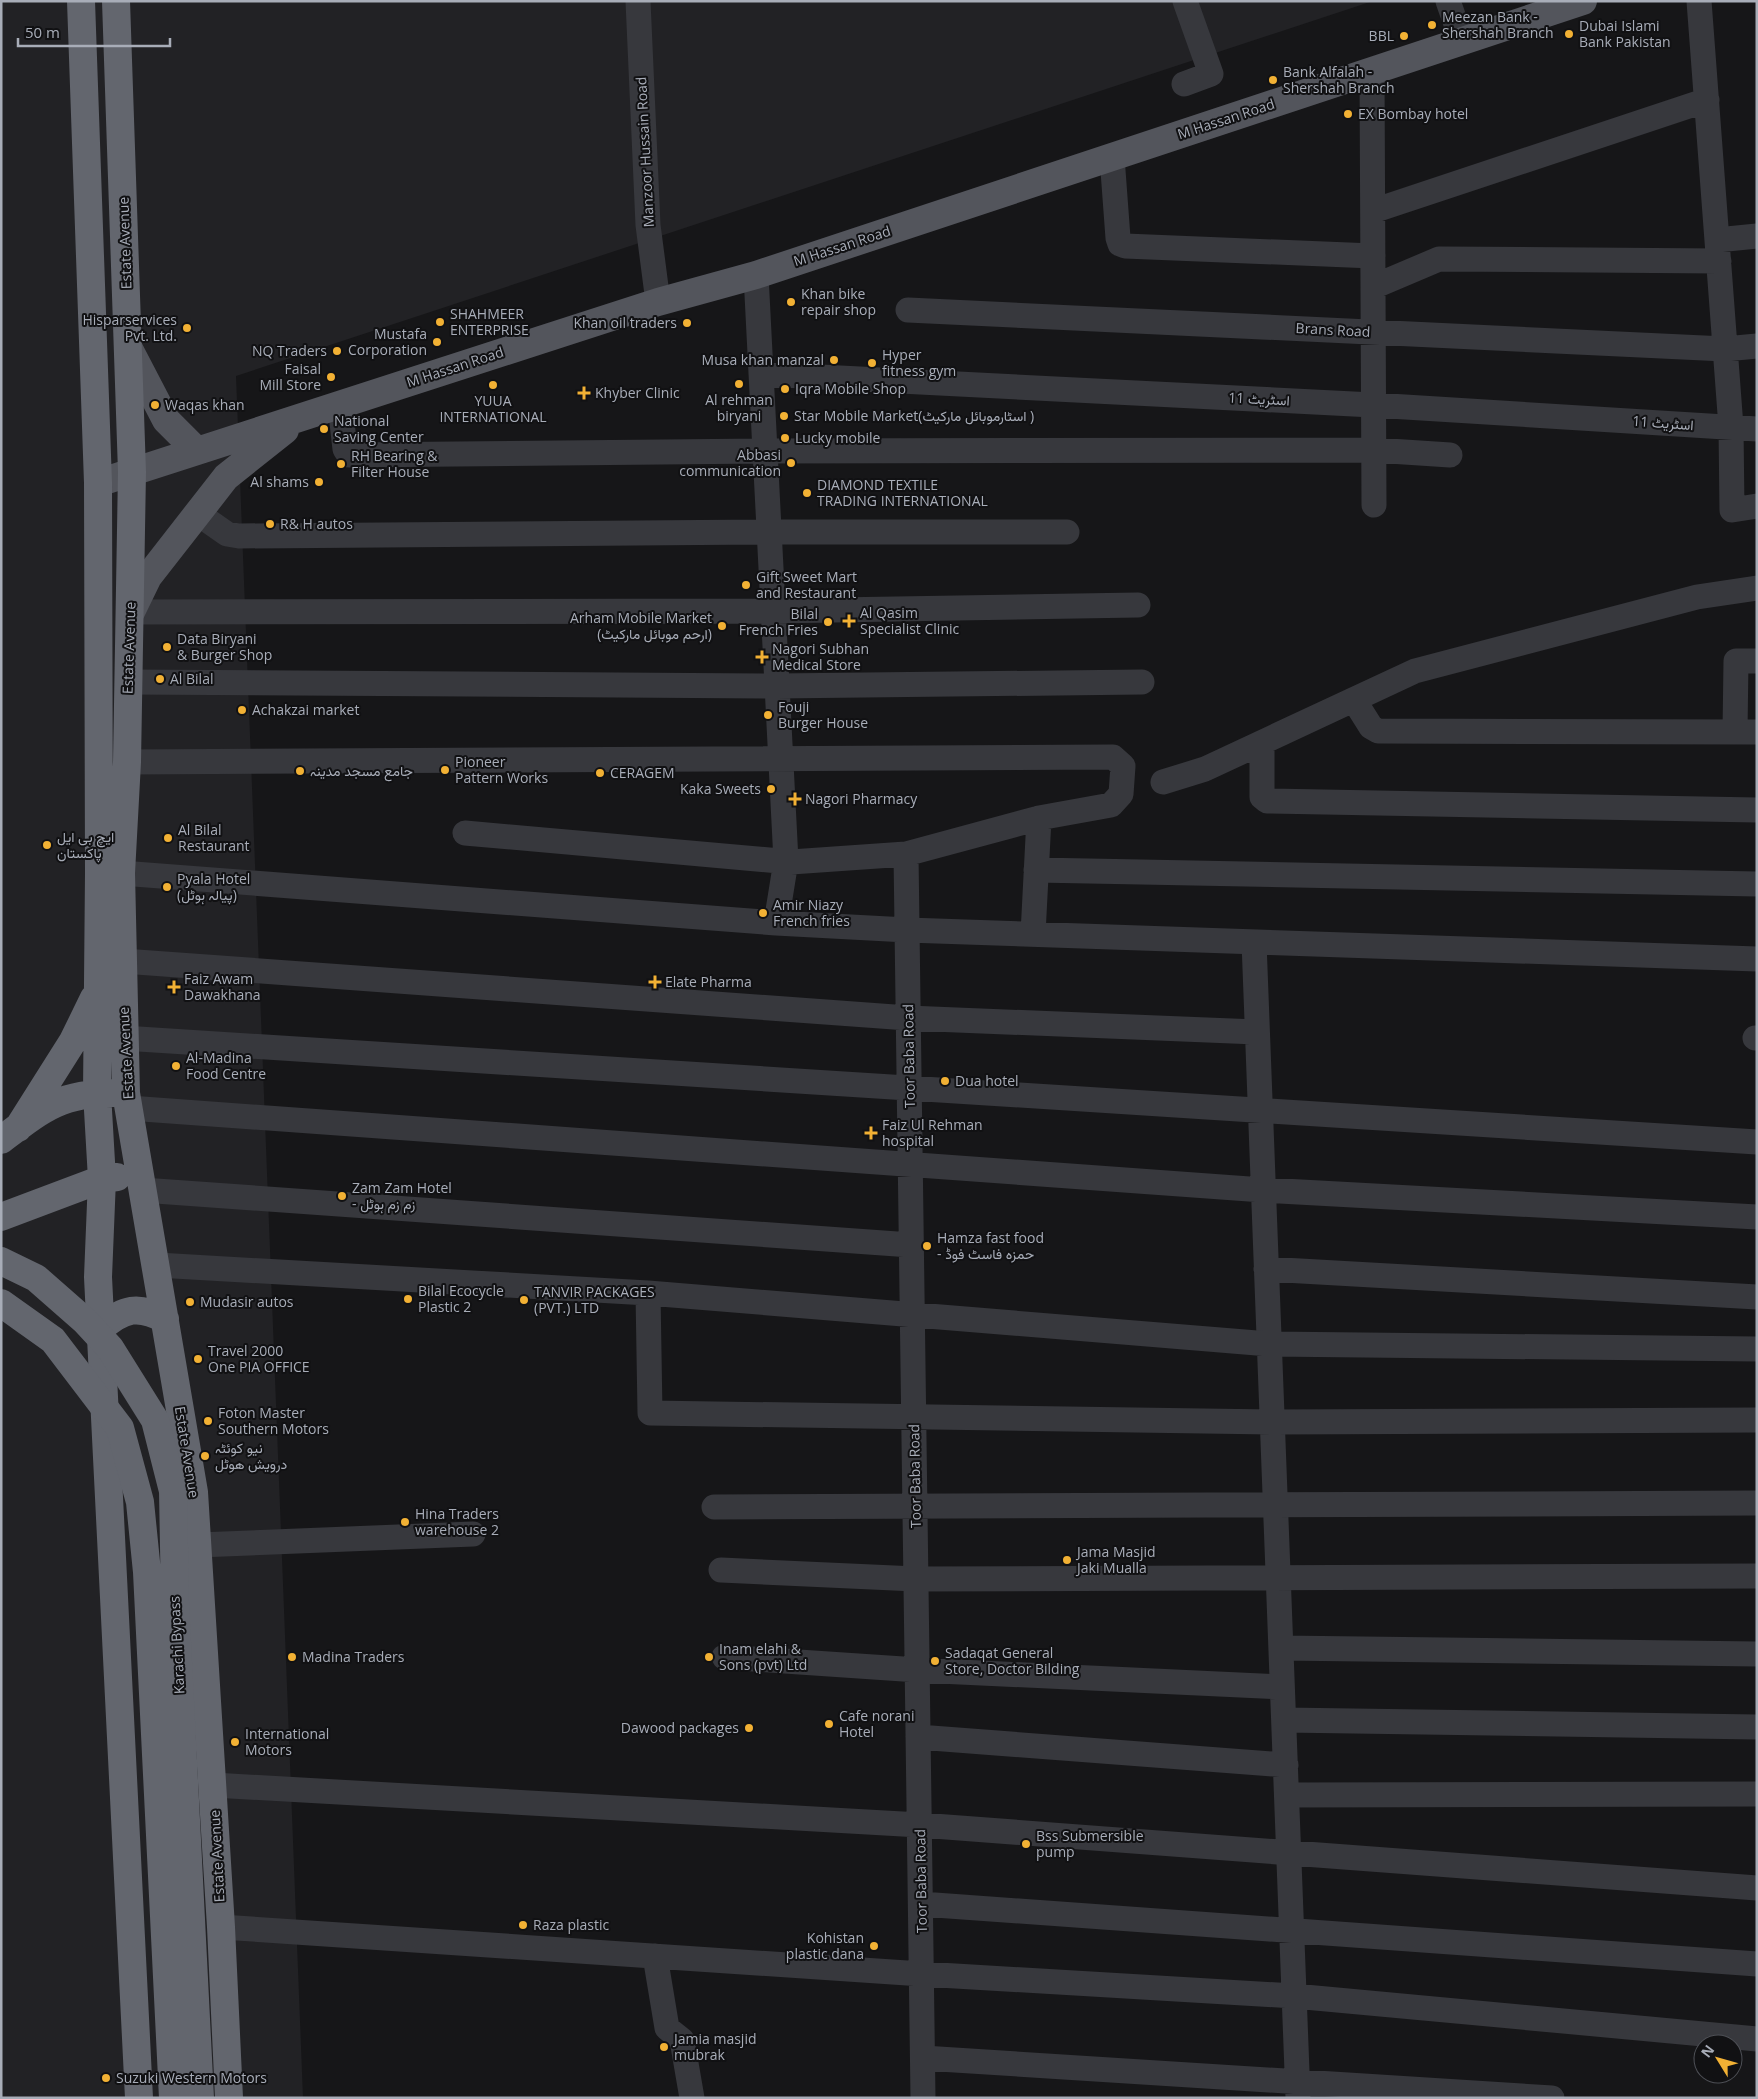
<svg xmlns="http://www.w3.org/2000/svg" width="1758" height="2099" font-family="'Open Sans',Vazirmatn,sans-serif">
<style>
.built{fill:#222225}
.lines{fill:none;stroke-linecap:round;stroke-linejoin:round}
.street{stroke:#37383d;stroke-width:25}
.primary{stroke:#53555c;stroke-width:28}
.highway{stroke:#63666e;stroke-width:28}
.highway-bridge{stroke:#63666e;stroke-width:28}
.poi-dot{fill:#f2b134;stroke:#111113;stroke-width:2}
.labels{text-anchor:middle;stroke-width:4;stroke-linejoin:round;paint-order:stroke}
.poi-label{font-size:14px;fill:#a8adb8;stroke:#111113;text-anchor:start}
.street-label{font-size:14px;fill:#a8adb8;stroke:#111113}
</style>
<rect width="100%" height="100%" fill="#161618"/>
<path class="built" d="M 1,1 L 1373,1 L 236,376 L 303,2098 L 1,2098 Z"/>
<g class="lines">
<path class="street" d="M 638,1 L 648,225 L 658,302
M 1448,1 L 1462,41
M 1699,1 L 1731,427 L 1732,510 L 1757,506
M 1372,71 L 1374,505
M 1184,84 L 1211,74 L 1185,1
M 1112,157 L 1118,238 L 1120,244 L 1125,246 L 1373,256
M 1373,211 L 1707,100
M 1717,240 L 1757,236
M 756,275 L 786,861 L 776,923
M 1373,287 L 1439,259 L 1719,261
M 908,310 L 1725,349 L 1757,346
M 761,374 L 1373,405 L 1757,429
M 340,405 L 345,449 L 349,455 L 765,451 L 1374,450 L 1450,455
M 197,513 L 227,534 L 239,536 L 769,532 L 1067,532
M 131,612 L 773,611 L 1138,605
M 128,682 L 777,686 L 1142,682
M 1354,700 L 1371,727 L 1378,731 L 1757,732
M 1735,732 L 1736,661 L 1757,661
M 1262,743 L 1262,797 L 1267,801 L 1757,810
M 127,762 L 1113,757 L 1123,766 L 1121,794 L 1111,805 L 1039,818 L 906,854 L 791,862 L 465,833
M 1163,782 L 1205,769 L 1415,671 L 1697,597 L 1757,588
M 906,854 L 923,2098
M 1036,870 L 1757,884
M 121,873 L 776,923 L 907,930 L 1757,959
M 1033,934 L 1039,818
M 1254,942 L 1298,2098
M 123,961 L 908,1018 L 1257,1032
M 123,1038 L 1757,1142
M 1755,1038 L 1757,1038
M 129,1108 L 1263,1190 L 1757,1217
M 142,1190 L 911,1245
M 157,1265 L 648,1293 L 1269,1344 L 1757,1349
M 1266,1269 L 1757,1297
M 648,1293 L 650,1413 L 1272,1422 L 1757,1420
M 714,1507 L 1757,1503
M 198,1545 L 473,1534
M 721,1570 L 916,1579 L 1757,1576
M 1281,1648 L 1757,1654
M 724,1657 L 918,1670 L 1282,1687
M 1284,1720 L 1757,1727
M 918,1737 L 1286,1765
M 213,1785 L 920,1825 L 1757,1888
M 1287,1795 L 1757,1794
M 921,1904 L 1757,1964
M 221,1927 L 922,1974 L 1294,1996 L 1757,2039
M 655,1956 L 667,2028 L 682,2040 L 692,2098
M 923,2058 L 1552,2098"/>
<path class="primary" d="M 128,347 L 166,420 L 197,451
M 98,483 L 658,302 L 756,275 L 1583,1
M 131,612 L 148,577 L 226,477 L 285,430"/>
<path class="highway" d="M 81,1 L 98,483 L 99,873 L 97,1093 L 102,1179 L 98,1277 L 139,2098
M 116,1 L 132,472 L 127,762 L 121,873 L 126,1093 L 194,1492 L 221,1927 L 229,2098
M 18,1128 L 73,1041 L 94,998
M 1,1140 C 42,1109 60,1093 114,1093
M 1,1217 L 102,1179 L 117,1177
M 101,1328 C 124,1308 138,1305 165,1319"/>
<path class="highway-bridge" d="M 1,1261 L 36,1278 L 85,1321 L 110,1348 L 155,1420 L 173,1491 L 175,1602 L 200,2098
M 1,1303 L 53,1340 L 120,1428 L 140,1502 L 147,1572 L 173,2098"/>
</g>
<g class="poi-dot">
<circle cx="1432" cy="25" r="5"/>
<circle cx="1569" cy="34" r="5"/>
<circle cx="1404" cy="36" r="5"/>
<circle cx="1273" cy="80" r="5"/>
<circle cx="1348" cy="114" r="5"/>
<circle cx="791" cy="302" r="5"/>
<circle cx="440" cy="322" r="5"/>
<circle cx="687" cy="323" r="5"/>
<circle cx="187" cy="328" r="5"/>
<circle cx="437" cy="342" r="5"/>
<circle cx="337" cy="351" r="5"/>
<circle cx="834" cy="360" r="5"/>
<circle cx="872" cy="363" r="5"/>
<circle cx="331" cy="377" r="5"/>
<circle cx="739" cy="384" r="5"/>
<circle cx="493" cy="385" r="5"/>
<circle cx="785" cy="389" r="5"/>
<path d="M581.5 385.5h5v5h5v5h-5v5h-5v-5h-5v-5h5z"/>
<circle cx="155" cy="405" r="5"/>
<circle cx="784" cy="416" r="5"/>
<circle cx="324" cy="429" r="5"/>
<circle cx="785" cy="438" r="5"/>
<circle cx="791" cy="463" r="5"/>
<circle cx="341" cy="464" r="5"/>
<circle cx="319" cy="482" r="5"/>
<circle cx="807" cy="493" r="5"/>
<circle cx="270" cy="524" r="5"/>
<circle cx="746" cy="585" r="5"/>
<path d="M846.5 613.5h5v5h5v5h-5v5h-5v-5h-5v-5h5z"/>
<circle cx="828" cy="622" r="5"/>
<circle cx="722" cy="626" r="5"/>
<circle cx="167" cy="647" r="5"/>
<path d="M759.5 649.5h5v5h5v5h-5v5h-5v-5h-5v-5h5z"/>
<circle cx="160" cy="679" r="5"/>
<circle cx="242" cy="710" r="5"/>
<circle cx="768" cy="715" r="5"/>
<circle cx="445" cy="770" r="5"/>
<circle cx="300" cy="771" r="5"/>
<circle cx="600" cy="773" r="5"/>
<circle cx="771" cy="789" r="5"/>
<path d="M792.5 791.5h5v5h5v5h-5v5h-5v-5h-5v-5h5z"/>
<circle cx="168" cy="838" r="5"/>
<circle cx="47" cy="845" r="5"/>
<circle cx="167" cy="887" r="5"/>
<circle cx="763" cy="913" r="5"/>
<path d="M652.5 974.5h5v5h5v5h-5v5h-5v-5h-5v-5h5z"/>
<path d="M171.5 979.5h5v5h5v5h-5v5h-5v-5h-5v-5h5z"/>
<circle cx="176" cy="1066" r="5"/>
<circle cx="945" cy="1081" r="5"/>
<path d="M868.5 1125.5h5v5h5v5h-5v5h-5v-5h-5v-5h5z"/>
<circle cx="342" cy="1196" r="5"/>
<circle cx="927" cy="1246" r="5"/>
<circle cx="408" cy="1299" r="5"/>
<circle cx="524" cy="1300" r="5"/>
<circle cx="190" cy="1302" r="5"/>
<circle cx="198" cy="1359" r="5"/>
<circle cx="208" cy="1421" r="5"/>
<circle cx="205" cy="1456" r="5"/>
<circle cx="405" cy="1522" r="5"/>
<circle cx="1067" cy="1560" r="5"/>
<circle cx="292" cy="1657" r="5"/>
<circle cx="709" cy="1657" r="5"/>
<circle cx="935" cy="1661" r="5"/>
<circle cx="829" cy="1724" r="5"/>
<circle cx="749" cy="1728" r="5"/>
<circle cx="235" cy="1742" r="5"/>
<circle cx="1026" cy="1844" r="5"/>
<circle cx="523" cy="1925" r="5"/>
<circle cx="874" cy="1946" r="5"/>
<circle cx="664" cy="2047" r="5"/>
<circle cx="106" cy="2078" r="5"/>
</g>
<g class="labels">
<g class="poi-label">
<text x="1442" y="22">Meezan Bank -<tspan x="1442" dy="16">Shershah Branch</tspan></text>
<text x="1579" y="31">Dubai Islami<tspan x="1579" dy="16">Bank Pakistan</tspan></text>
<text x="1394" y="41" text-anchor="end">BBL</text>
<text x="1283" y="77">Bank Alfalah -<tspan x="1283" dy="16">Shershah Branch</tspan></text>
<text x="1358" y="119">EX Bombay hotel</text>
<text x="801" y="299">Khan bike<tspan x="801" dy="16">repair shop</tspan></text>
<text x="450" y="319">SHAHMEER<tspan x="450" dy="16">ENTERPRISE</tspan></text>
<text x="177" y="325" text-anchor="end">Hisparservices<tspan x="177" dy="16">Pvt. Ltd.</tspan></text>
<text x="677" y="328" text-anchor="end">Khan oil traders</text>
<text x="427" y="339" text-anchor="end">Mustafa<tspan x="427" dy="16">Corporation</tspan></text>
<text x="327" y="356" text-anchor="end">NQ Traders</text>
<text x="882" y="360">Hyper<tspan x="882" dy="16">fitness gym</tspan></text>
<text x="824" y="365" text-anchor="end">Musa khan manzal</text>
<text x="321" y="374" text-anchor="end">Faisal<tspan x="321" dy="16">Mill Store</tspan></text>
<text x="795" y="394">Iqra Mobile Shop</text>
<text x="595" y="398">Khyber Clinic</text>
<text x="739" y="405" text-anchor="middle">Al rehman<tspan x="739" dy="16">biryani</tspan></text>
<text x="493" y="406" text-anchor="middle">YUUA<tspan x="493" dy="16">INTERNATIONAL</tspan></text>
<text x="165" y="410">Waqas khan</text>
<text x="794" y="421">Star Mobile Market(اسٹارموبائل مارکیٹ )</text>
<text x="334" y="426">National<tspan x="334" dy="16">Saving Center</tspan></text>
<text x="795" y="443">Lucky mobile</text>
<text x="781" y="460" text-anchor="end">Abbasi<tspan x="781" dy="16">communication</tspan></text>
<text x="351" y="461">RH Bearing &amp;<tspan x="351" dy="16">Filter House</tspan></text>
<text x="309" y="487" text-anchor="end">Al shams</text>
<text x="817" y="490">DIAMOND TEXTILE<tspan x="817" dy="16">TRADING INTERNATIONAL</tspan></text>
<text x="280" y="529">R&amp; H autos</text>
<text x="756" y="582">Gift Sweet Mart<tspan x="756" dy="16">and Restaurant</tspan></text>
<text x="860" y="618">Al Qasim<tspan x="860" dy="16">Specialist Clinic</tspan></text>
<text x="818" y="619" text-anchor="end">Bilal<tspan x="818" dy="16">French Fries</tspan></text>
<text x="712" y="623" text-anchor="end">Arham Mobile Market<tspan x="712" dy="16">(ارحم موبائل مارکیٹ)</tspan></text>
<text x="177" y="644">Data Biryani<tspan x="177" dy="16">&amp; Burger Shop</tspan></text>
<text x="772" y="654">Nagori Subhan<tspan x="772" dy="16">Medical Store</tspan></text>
<text x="170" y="684">Al Bilal</text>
<text x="778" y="712">Fouji<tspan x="778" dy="16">Burger House</tspan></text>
<text x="252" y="715">Achakzai market</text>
<text x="455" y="767">Pioneer<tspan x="455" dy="16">Pattern Works</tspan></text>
<text x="310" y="776">جامع مسجد مدینہ</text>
<text x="610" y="778">CERAGEM</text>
<text x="761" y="794" text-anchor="end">Kaka Sweets</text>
<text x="805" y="804">Nagori Pharmacy</text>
<text x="178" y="835">Al Bilal<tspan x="178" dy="16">Restaurant</tspan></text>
<text x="57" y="842">ایچ بی ایل<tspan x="57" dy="16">پاکستان</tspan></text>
<text x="177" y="884">Pyala Hotel<tspan x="177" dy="16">(پیالہ ہوٹل)</tspan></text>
<text x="773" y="910">Amir Niazy<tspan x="773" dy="16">French fries</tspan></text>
<text x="184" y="984">Faiz Awam<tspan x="184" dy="16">Dawakhana</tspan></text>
<text x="665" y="987">Elate Pharma</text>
<text x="186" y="1063">Al-Madina<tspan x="186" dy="16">Food Centre</tspan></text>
<text x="955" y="1086">Dua hotel</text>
<text x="882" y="1130">Faiz Ul Rehman<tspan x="882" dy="16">hospital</tspan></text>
<text x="352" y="1193">Zam Zam Hotel<tspan x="352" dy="16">- زم زم ہوٹل</tspan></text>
<text x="937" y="1243">Hamza fast food<tspan x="937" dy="16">- حمزہ فاسٹ فوڈ</tspan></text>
<text x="418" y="1296">Bilal Ecocycle<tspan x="418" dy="16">Plastic 2</tspan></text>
<text x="534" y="1297">TANVIR PACKAGES<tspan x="534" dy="16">(PVT.) LTD</tspan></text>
<text x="200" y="1307">Mudasir autos</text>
<text x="208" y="1356">Travel 2000<tspan x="208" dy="16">One PIA OFFICE</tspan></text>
<text x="218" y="1418">Foton Master<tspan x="218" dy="16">Southern Motors</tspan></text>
<text x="215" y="1453">نیو کوئٹہ<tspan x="215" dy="16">درویش ھوٹل</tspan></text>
<text x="415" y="1519">Hina Traders<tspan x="415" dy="16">warehouse 2</tspan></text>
<text x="1077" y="1557">Jama Masjid<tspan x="1077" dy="16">Jaki Mualla</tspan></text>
<text x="719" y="1654">Inam elahi &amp;<tspan x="719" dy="16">Sons (pvt) Ltd</tspan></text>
<text x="945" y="1658">Sadaqat General<tspan x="945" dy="16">Store, Doctor Bilding</tspan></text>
<text x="302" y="1662">Madina Traders</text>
<text x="839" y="1721">Cafe norani<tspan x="839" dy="16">Hotel</tspan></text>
<text x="739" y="1733" text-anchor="end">Dawood packages</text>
<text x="245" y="1739">International<tspan x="245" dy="16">Motors</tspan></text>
<text x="1036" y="1841">Bss Submersible<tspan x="1036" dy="16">pump</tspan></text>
<text x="533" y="1930">Raza plastic</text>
<text x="864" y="1943" text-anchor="end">Kohistan<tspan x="864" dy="16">plastic dana</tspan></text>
<text x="674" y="2044">Jamia masjid<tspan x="674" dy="16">mubrak</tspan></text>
<text x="116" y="2083">Suzuki Western Motors</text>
</g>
<g class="street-label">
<text transform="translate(1226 119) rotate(-18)" y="5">M Hassan Road</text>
<text transform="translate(645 152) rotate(-93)" y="5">Manzoor Hussain Road</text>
<text transform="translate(125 243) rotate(-92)" y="5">Estate Avenue</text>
<text transform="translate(842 246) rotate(-18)" y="5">M Hassan Road</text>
<text transform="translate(1333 330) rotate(3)" y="5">Brans Road</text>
<text transform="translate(455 367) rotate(-18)" y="5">M Hassan Road</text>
<text transform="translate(1259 399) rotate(3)" y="5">اسٹریٹ 11</text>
<text transform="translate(1663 423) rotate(4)" y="5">اسٹریٹ 11</text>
<text transform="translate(129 648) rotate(-88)" y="5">Estate Avenue</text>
<text transform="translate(126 1053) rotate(-93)" y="5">Estate Avenue</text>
<text transform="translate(909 1056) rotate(-91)" y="5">Toor Baba Road</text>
<text transform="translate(187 1452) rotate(81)" y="5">Estate Avenue</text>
<text transform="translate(915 1476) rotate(-91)" y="5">Toor Baba Road</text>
<text transform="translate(177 1645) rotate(-93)" y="5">Karachi Bypass</text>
<text transform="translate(217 1856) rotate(-93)" y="5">Estate Avenue</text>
<text transform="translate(921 1881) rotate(-91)" y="5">Toor Baba Road</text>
</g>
</g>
<rect width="1758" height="2099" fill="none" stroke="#a8adb8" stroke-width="5"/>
<g transform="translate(1718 2059) rotate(307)"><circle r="24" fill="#111113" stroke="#4d4f55"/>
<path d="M0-4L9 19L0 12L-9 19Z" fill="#f2b134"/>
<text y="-8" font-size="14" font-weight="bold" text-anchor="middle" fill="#a8adb8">N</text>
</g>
<path d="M18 38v8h152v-8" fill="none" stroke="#a8adb8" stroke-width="2.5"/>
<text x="25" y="38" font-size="15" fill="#a8adb8" stroke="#111113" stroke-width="4" paint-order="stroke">50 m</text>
</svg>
